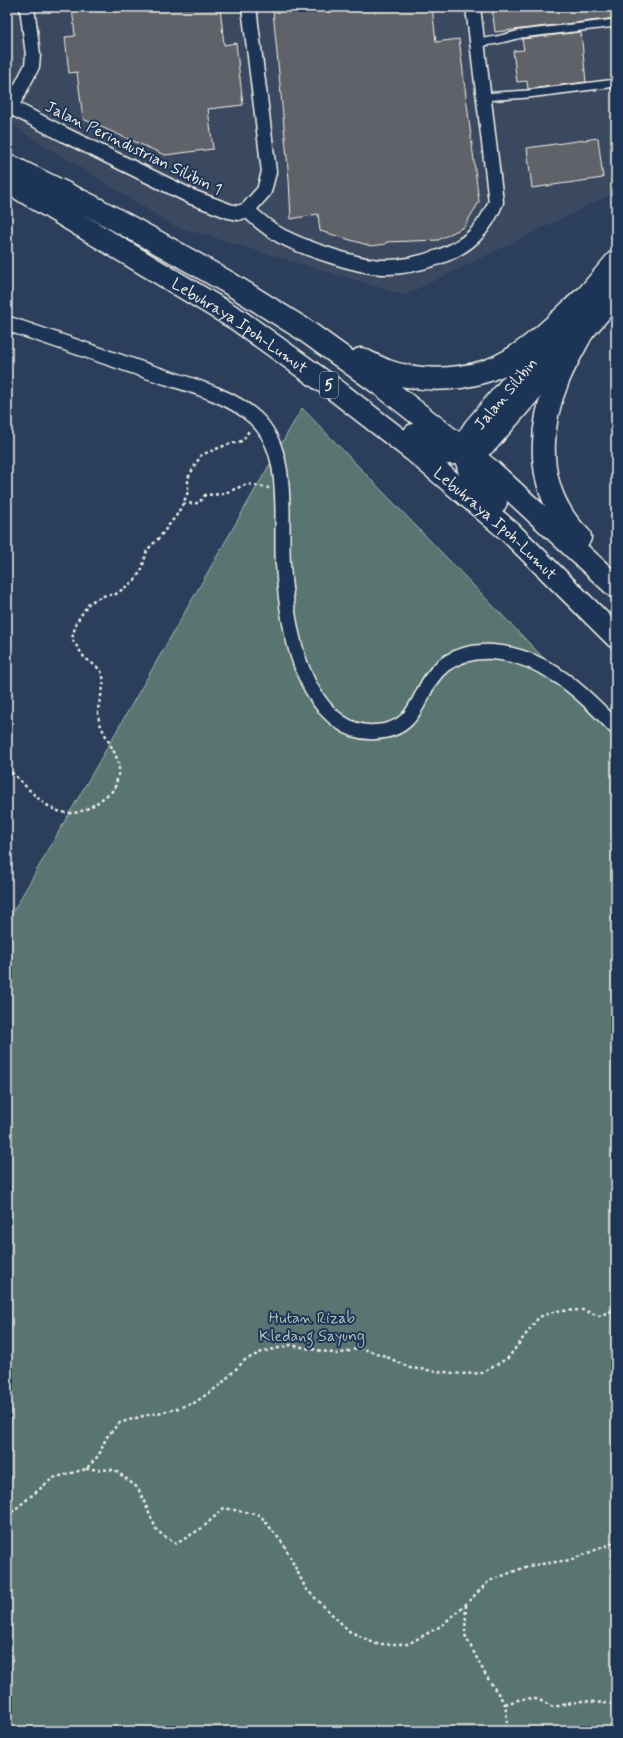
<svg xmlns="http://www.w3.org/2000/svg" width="623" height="1738" font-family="Mynerve,sans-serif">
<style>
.built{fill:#3b4960}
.green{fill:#597472;stroke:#a6b2ad}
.building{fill:#61626b;stroke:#f4f1e8}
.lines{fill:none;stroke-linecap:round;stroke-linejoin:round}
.lane-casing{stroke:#f4f1e8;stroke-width:10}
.street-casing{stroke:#f4f1e8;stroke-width:17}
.primary-casing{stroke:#f4f1e8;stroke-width:25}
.highway-casing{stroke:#f4f1e8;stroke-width:25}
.path{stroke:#f4f1e8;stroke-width:2.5;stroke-dasharray:3 3;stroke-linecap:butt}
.lane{stroke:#1d3557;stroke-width:7}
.street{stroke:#1d3557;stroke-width:14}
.primary{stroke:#1d3557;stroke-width:22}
.highway{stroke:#1d3557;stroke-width:22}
.labels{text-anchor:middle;stroke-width:4;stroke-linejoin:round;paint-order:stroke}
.shield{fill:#1d3557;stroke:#b4b9bc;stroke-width:1}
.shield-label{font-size:15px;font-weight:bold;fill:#f4f1e8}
.street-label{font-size:16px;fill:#f4f1e8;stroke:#1d3557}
.park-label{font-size:16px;fill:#b6bfb9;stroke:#1d3557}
</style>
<rect width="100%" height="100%" fill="#2b3e5b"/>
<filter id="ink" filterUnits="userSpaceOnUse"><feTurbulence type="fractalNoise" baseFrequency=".025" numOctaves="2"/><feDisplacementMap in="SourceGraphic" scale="8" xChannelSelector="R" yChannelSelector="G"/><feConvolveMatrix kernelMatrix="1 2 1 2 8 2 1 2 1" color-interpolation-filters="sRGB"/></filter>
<g filter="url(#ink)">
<path class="built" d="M 7,7 L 616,7 L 616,192 L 405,295 L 174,226 L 7,122 Z"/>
<path class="green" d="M 302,408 L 616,733 L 616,1731 L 7,1731 L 7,922 Z"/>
<path class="building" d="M 72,7 L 220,7 L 224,45 L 236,43 L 243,105 L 208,109 L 213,149 L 165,155 L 83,119 L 77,72 L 69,73 L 65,37 L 75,36 Z
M 284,7 L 432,7 L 436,42 L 459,39 L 479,202 L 464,227 L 438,240 L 386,242 L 386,244 L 371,246 L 320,231 L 318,214 L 291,219 L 289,179 L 273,11 L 284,10 Z
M 492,7 L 616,7 L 616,18 L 495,32 Z
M 581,32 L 586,82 L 528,89 L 527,81 L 517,82 L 513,51 L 524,50 L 522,39 Z
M 598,138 L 603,178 L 532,188 L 527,148 Z"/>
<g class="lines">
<g class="lane-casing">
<path id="lane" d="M 477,43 L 497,40 L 521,34 L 616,23 L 616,27
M 483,97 L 528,94 L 616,83"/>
</g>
<g class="street-casing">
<path id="street" d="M 7,105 L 65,135 L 192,197 L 229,211 L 238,213 L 247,210
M 11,107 L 32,66 L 33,55 L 27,7
M 247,210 C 258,220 268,229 281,236 C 304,248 356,266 382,267 C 401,268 421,263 439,257 C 468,246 484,231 496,202 L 473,7
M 247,210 L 264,191 L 269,172 L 249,7
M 12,325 C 59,341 106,357 153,373 C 186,384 229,394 255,418 C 292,451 280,520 283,564 C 286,614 296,691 340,722 C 350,729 362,733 375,732 C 423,730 415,687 444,665 C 459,654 475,651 493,652 C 545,656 582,692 616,728"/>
</g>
<g class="primary-casing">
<path id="primary" d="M 616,262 L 474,429 L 469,437 L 467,452 L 476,451 L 488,441 L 616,293"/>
</g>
<g class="highway-casing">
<g id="highway">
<path d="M 7,165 L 91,206 L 157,242 L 229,283 L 303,329 L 384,387 L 491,471 L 616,587"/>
<path id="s1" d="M 7,181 L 238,320 L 334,389 L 414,451 L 510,532 L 616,637"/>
<path d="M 361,359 C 376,366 390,374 407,376 C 440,382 481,378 510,360 C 537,344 560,320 583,299"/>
<path d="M 414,435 C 433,451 442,456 467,452"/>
<path d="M 467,452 C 466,478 477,485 496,502"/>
<path d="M 580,537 C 573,530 566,522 561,513 C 537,473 540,423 558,380 C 565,363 575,346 584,329"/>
</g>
</g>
<path class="path" d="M 183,504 L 199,503 L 205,495 L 223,494 L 247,484 L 269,488
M 7,768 C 38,796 59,834 102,799 C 105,796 111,793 114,789 C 116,785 119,773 119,768 C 119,754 100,732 98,715 C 97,701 107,687 102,673 C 99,667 89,662 84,657 C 80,651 76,645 72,639 L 76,623 L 89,603 L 102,596 L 116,594 L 135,580 L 142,569 L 147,550 L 159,538 L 176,516 L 183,504 L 188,492 L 188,478 L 201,455 L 226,445 L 242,441 L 249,431
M 86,1469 L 115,1470 L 138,1488 L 157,1531 L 176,1544 L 202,1528 L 224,1508 L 260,1515 L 284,1545 L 306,1589 L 349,1631 L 376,1644 L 408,1644 L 441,1626 L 466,1604 L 489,1581 L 528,1566 L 570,1560 L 616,1542
M 7,1516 L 53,1478 L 86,1469 L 99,1455 L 106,1438 L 119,1423 L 143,1416 L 172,1410 L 194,1403 L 219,1386 L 245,1360 L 262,1352 L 291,1345 L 338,1354 L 360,1348 L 385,1356 L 410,1368 L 462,1374 L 482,1373 L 508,1358 L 539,1317 L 556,1311 L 583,1310 L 599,1316 L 616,1309
M 466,1605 L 465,1635 L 485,1674 L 505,1704 L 507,1720 L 505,1731
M 505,1704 C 528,1697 532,1695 553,1707 L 582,1701 L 616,1704"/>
<use href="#lane" class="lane"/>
<use href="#street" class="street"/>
<use href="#primary" class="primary"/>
<use href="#highway" class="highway"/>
</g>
</g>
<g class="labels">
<rect class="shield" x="320" y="372" width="18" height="26" rx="3"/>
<g class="shield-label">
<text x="329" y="390">5</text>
</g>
<g class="street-label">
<text transform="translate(134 147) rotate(26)" y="6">Jalan Perindustrian Silibin 1</text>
<text dy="6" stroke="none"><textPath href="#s1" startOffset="274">Lebuhraya Ipoh-Lumut</textPath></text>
<text transform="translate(505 393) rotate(-50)" y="6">Jalan Silibin</text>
<text dy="6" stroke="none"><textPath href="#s1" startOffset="598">Lebuhraya Ipoh-Lumut</textPath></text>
</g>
<g class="park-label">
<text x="312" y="1323">Hutan Rizab<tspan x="312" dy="18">Kledang Sayung</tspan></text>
</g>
</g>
<rect width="623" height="1738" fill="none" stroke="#1d3557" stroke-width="24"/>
<rect x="12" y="12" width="599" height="1714" fill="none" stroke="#f4f1e8" stroke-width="1.5" filter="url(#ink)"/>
</svg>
